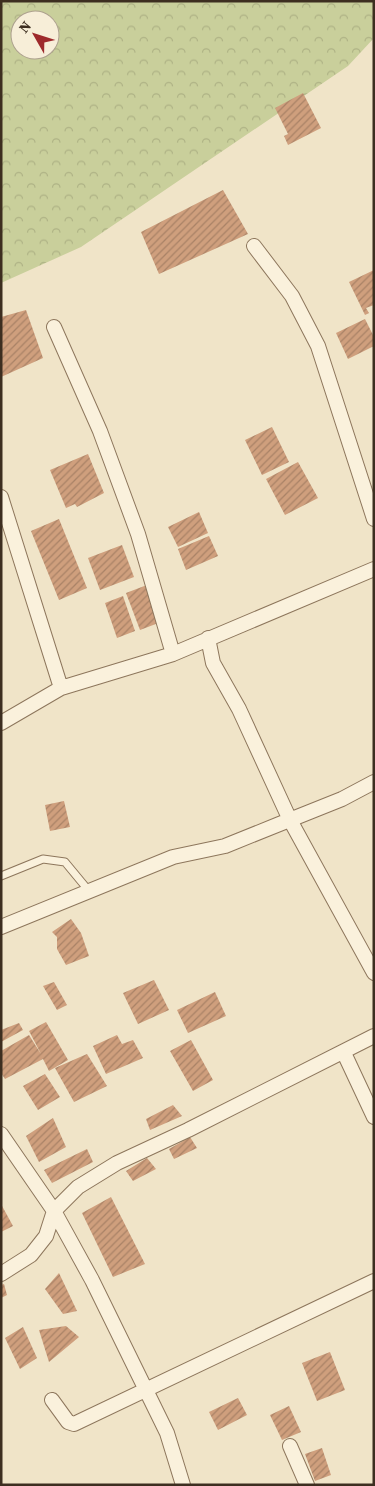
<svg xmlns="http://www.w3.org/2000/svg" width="375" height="1486" font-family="'Source Serif 4',serif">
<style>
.forest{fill:url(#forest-crowns);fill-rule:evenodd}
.building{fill:url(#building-hatch)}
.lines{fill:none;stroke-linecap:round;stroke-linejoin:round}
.lane-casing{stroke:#8d765c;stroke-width:9}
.street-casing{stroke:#8d765c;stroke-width:16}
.lane{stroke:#faf1dc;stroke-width:7}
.street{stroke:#faf1dc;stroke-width:14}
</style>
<defs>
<pattern id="forest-crowns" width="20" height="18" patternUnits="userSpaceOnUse" patternTransform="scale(1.25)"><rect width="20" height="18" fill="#c9cf9b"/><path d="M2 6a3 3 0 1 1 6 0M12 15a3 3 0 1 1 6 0" fill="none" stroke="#aeb285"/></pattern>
<pattern id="building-hatch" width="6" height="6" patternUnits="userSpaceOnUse" patternTransform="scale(1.25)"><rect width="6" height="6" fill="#cf9f7d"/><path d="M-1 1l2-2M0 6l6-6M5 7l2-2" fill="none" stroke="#a98266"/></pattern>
</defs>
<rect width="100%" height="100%" fill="#f0e4c8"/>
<path class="forest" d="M 1,1 L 374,1 L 374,38 L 348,66 L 81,247 L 1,283 ZM 20,20 L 50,20 L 50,50 L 20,50 Z"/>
<path class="building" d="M 303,93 L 321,128 L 288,145 L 284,136 L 288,134 L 275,108 Z
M 223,190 L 248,234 L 159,274 L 141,232 Z
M 374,270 L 374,305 L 366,308 L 369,313 L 365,315 L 349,282 Z
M 26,310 L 43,358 L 1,377 L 1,317 Z
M 365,319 L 374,337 L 374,346 L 348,359 L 336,333 Z
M 272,427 L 289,462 L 262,475 L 245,440 Z
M 88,454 L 104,493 L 77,507 L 75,504 L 66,508 L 50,470 Z
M 298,462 L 318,498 L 285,515 L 266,479 Z
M 199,512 L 208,533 L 178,547 L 168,527 Z
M 59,519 L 87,588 L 59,600 L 31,531 Z
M 209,536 L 218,556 L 186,570 L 178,549 Z
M 122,545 L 134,577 L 100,590 L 88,558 Z
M 147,585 L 161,622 L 140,630 L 126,593 Z
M 123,596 L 135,631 L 117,638 L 105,603 Z
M 64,801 L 70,827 L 50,831 L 45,805 Z
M 71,919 L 81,933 L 89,956 L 66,965 L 57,949 L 57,937 L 52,932 Z
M 154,980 L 169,1010 L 138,1024 L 123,993 Z
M 54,982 L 67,1005 L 57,1010 L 43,986 Z
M 215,992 L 226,1016 L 188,1033 L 177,1010 Z
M 46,1022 L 68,1060 L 49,1071 L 43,1059 L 5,1079 L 1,1073 L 1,1051 L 29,1035 L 41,1054 L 29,1031 Z
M 19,1023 L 23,1030 L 1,1042 L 1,1030 Z
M 117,1035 L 122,1044 L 133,1040 L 143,1058 L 106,1074 L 93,1046 Z
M 191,1040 L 213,1080 L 193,1091 L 170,1051 Z
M 87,1054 L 107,1086 L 74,1102 L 55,1068 Z
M 45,1074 L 60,1097 L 38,1110 L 23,1086 Z
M 173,1105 L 182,1116 L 150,1130 L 146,1119 Z
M 53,1118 L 66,1147 L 39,1162 L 26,1136 Z
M 190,1137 L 197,1148 L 174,1159 L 169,1149 Z
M 87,1149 L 93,1162 L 52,1183 L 44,1170 Z
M 147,1158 L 156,1169 L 133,1181 L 126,1171 Z
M 111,1197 L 145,1264 L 113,1277 L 82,1213 Z
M 1,1204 L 13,1226 L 1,1232 Z
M 59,1273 L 77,1311 L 63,1314 L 45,1289 Z
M 4,1284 L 7,1295 L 1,1298 L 1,1285 Z
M 66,1326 L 79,1337 L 49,1362 L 39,1330 Z
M 23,1327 L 37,1358 L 20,1369 L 5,1338 Z
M 330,1352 L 345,1390 L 317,1401 L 302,1363 Z
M 238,1398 L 247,1415 L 218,1430 L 209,1412 Z
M 289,1406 L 301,1432 L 282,1440 L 270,1415 Z
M 322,1448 L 331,1475 L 315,1481 L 305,1454 Z"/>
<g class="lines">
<g class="lane-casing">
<path id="lane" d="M 1,876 L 43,859 L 65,862 L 89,891"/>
</g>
<g class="street-casing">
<path id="street" d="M 254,246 L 292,296 L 318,346 L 374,519
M 54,327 L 100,431 L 138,534 L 173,654
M 1,497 L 61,688
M 208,638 L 213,663 L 239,709 L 290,820 L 374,973
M 1,723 L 61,688 L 173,654 L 374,569
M 1,927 L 173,857 L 225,846 L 277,825 L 342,799 L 374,782
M 344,1053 L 374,1117
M 1,1134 L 54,1211 L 92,1280 L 167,1433 L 183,1485
M 1,1274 L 31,1255 L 46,1236 L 54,1211 L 78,1187 L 117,1163 L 188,1130 L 374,1036
M 52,1400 L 68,1422 L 74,1424 L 374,1281
M 290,1446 L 307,1485"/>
</g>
<use href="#lane" class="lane"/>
<use href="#street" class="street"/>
</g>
<rect width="375" height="1486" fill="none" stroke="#3d2e20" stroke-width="5"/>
<g transform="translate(35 35) rotate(309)"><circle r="24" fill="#f7eed8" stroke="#ada18e"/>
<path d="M0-4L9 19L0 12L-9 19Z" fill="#9e2a2b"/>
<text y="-8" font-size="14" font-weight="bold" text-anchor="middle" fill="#3d2e20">N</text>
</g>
</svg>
